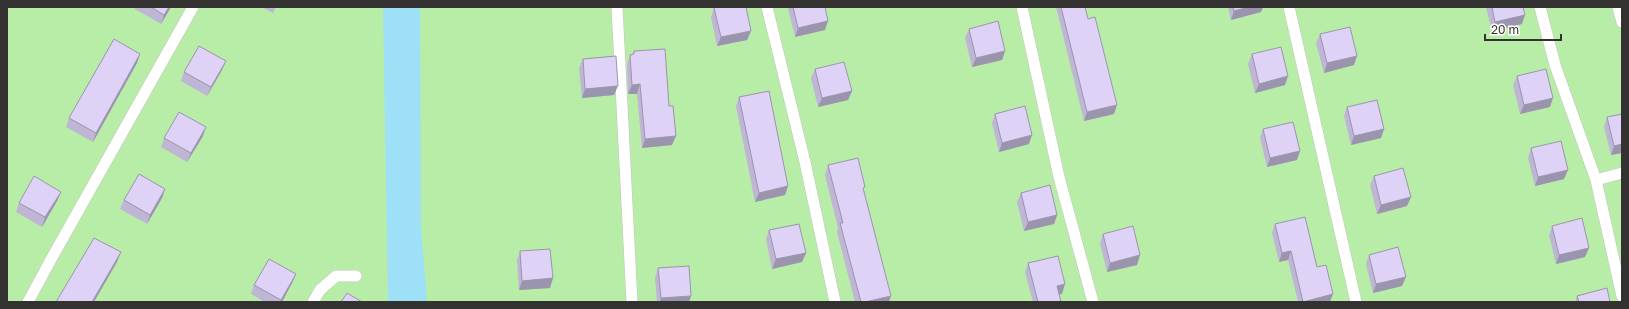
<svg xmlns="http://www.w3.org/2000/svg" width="1629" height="309" font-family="'Golos Text',sans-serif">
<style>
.green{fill:#b7eda7}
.water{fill:#9de0f7}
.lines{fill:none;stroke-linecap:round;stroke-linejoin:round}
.service-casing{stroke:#c7c2c0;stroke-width:12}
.service{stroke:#fff;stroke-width:11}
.wall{fill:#bfb5d4}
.shaded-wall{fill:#9b94ad}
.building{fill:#ded3f7;stroke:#9b94ad}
</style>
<rect width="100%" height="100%" fill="#f6f1ef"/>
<path class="green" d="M 7,7 L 1622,7 L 1622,302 L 7,302 Z"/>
<path class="water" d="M 383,7 L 420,7 L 421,227 L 427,302 L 388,302 Z"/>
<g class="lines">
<g class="service-casing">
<path id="service" d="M 617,7 L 632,302
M 767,7 L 805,162 L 835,302
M 1022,7 L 1059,177 L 1093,302
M 1289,7 L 1356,302
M 1540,7 L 1555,65 L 1596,180 L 1622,296
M 1618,7 L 1622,22
M 1596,180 L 1622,173
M 28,302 L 54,254 L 193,7
M 313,302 L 320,290 L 336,276 L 356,276"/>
</g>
<use href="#service" class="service"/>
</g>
<path class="wall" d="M 135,7 L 171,7 L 161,24 L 135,9 Z
M 262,7 L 276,7 L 273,13 Z
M 788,7 L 825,7 L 825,30 L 795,37 L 788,8 Z
M 1056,7 L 1085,7 L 1114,114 L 1084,121 Z
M 1228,7 L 1263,7 L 1261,12 L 1231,20 Z
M 1486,7 L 1523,7 L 1522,24 L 1492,31 Z
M 714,8 L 751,31 L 747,40 L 717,46 L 711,17 Z
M 969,29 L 1005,51 L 1002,60 L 972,67 L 965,38 Z
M 1320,34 L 1354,65 L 1324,73 L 1316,43 Z
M 634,51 L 672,145 L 642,148 L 637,94 L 628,94 L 627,64 L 630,55 L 633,54 Z
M 140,54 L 137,63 L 93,142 L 66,127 L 69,118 Z
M 1252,54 L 1285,85 L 1255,93 L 1248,64 Z
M 583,59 L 614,95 L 582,98 L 579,68 Z
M 815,69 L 852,91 L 848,100 L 818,107 L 811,78 Z
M 222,70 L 207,96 L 181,81 L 184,72 Z
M 1517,76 L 1550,107 L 1520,114 L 1513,85 Z
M 739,97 L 788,186 L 785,195 L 755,202 L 736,106 Z
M 1347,107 L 1384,129 L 1381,138 L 1351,145 L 1344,116 Z
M 995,114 L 1029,144 L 999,152 L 992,123 Z
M 1622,114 L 1622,153 L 1611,155 L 1604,127 L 1607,117 Z
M 1263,129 L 1297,160 L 1267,167 L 1260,138 Z
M 203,136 L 187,162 L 161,147 L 164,138 Z
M 1531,148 L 1564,179 L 1535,186 L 1528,158 Z
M 828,165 L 864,191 L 889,302 L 855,302 L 837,232 L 838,228 L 825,175 Z
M 1374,176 L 1407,206 L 1377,214 L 1370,185 Z
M 165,189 L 162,198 L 147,224 L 120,209 L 124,200 Z
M 61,192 L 57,201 L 42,227 L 16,212 L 19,203 Z
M 1021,193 L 1057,215 L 1054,224 L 1024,231 L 1017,202 Z
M 1275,224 L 1317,267 L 1330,302 L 1298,302 L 1288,260 L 1279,262 L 1272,233 Z
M 1552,226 L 1585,257 L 1556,264 L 1549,235 Z
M 769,230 L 806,253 L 802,262 L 772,269 L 766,239 Z
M 1103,234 L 1137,265 L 1107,272 L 1100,243 Z
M 520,251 L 553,278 L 550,288 L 519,290 L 517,260 Z
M 1369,255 L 1402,286 L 1373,293 L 1366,264 Z
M 1028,263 L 1062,294 L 1059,294 L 1061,302 L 1033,302 L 1025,272 Z
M 658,268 L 691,296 L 689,302 L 657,302 L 655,278 Z
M 296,274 L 292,283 L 282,302 L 265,302 L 251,294 L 254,285 Z
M 1577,296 L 1610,302 L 1575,302 Z"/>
<path class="shaded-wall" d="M 169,7 L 171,7 L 161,24 L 164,15 Z
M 1249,7 L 1263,7 L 1261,12 L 1231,20 L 1234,11 Z
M 1525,15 L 1522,24 L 1492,31 L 1495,22 Z
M 828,21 L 825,30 L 795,37 L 798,28 Z
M 751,31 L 747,40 L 717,46 L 721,37 Z
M 1005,51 L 1002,60 L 972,67 L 976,58 Z
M 140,54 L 137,63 L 93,142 L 96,133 Z
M 1357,56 L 1354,65 L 1324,73 L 1327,63 Z
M 226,61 L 222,70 L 207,96 L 211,87 Z
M 1288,76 L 1285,85 L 1255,93 L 1259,84 Z
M 640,84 L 637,94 L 628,94 L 632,85 Z
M 618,86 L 614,95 L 582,98 L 585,89 Z
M 852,91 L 848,100 L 818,107 L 822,98 Z
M 1553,98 L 1550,107 L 1520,114 L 1524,105 Z
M 1117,105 L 1114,114 L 1084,121 L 1087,112 Z
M 206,127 L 203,136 L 187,162 L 191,153 Z
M 1384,129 L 1381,138 L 1351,145 L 1354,136 Z
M 1032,135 L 1029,144 L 999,152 L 1002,143 Z
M 676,136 L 672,145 L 642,148 L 645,139 Z
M 1622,144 L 1622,153 L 1611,155 L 1614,146 Z
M 1300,151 L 1297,160 L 1267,167 L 1270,158 Z
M 1568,170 L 1564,179 L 1535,186 L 1538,177 Z
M 788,186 L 785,195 L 755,202 L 759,193 Z
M 165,189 L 162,198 L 147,224 L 150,215 Z
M 61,192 L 57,201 L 42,227 L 45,217 Z
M 1411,197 L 1407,206 L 1377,214 L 1381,205 Z
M 1057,215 L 1054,224 L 1024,231 L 1028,222 Z
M 1589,248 L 1585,257 L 1556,264 L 1559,255 Z
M 1291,251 L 1288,260 L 1279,262 L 1282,253 Z
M 121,252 L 117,262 L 94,302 L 92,302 Z
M 806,253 L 802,262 L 772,269 L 776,259 Z
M 1140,255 L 1137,265 L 1107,272 L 1110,263 Z
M 296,274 L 292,283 L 282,302 L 280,302 Z
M 1406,277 L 1402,286 L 1373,293 L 1376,284 Z
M 553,278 L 550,288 L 519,290 L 522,281 Z
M 1065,284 L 1062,294 L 1054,296 L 1057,286 Z
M 1333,294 L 1330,302 L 1303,302 Z
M 691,296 L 689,302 L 660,302 L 661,298 Z
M 891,296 L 889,302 L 865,302 Z"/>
<path class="building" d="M 151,7 L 169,7 L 164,15 Z
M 719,7 L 746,7 L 751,31 L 721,37 L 714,8 Z
M 793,7 L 825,7 L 828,21 L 798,28 Z
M 1061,7 L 1085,7 L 1088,19 L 1095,17 L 1117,105 L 1087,112 Z
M 1233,7 L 1249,7 L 1234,11 Z
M 1492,7 L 1523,7 L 1525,15 L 1495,22 Z
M 998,21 L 1005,51 L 976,58 L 969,29 Z
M 1350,27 L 1357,56 L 1327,63 L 1320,34 Z
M 114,39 L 140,54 L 96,133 L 69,118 Z
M 199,46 L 226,61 L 211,87 L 184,72 Z
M 1281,47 L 1288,76 L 1259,84 L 1252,54 Z
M 665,49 L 669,106 L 673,106 L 676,136 L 645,139 L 640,84 L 632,85 L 630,55 L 634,54 L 634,51 Z
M 616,56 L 618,86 L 585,89 L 583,59 Z
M 844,62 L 852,91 L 822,98 L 815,69 Z
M 1546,69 L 1553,98 L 1524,105 L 1517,76 Z
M 769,91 L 788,186 L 759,193 L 739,97 Z
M 1377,100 L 1384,129 L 1354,136 L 1347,107 Z
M 1025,106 L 1032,135 L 1002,143 L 995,114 Z
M 179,112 L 206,127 L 191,153 L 164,138 Z
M 1622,114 L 1622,144 L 1614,146 L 1607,117 Z
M 1293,122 L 1300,151 L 1270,158 L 1263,129 Z
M 1561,141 L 1568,170 L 1538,177 L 1531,148 Z
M 858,158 L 865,187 L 863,188 L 891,296 L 865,302 L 861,302 L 840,223 L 843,223 L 828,165 Z
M 1403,168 L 1411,197 L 1381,205 L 1374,176 Z
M 139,174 L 165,189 L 150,215 L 124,200 Z
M 34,176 L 61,192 L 45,217 L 19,203 Z
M 1050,185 L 1057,215 L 1028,222 L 1021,193 Z
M 1305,217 L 1317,267 L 1326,265 L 1333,294 L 1303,302 L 1291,251 L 1282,253 L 1275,224 Z
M 1582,218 L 1589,248 L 1559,255 L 1552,226 Z
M 799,224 L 806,253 L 776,259 L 769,230 Z
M 1133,226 L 1140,255 L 1110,263 L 1103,234 Z
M 94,238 L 121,252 L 92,302 L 56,302 Z
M 1398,247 L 1406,277 L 1376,284 L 1369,255 Z
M 550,249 L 553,278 L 522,281 L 520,251 Z
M 1058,256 L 1065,284 L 1057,286 L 1061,302 L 1038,302 L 1028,263 Z
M 269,259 L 296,274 L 281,300 L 254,285 Z
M 689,266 L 691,296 L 661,298 L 658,268 Z
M 1607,288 L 1610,302 L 1579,302 L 1577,296 Z
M 347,293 L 362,302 L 341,302 Z"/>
<rect width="1629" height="309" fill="none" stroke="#343231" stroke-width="16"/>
<path d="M1485 34v6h76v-6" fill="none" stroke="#343231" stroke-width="2"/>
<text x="1491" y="34" font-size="12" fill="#343231" stroke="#ffffff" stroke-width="3" paint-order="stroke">20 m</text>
</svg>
